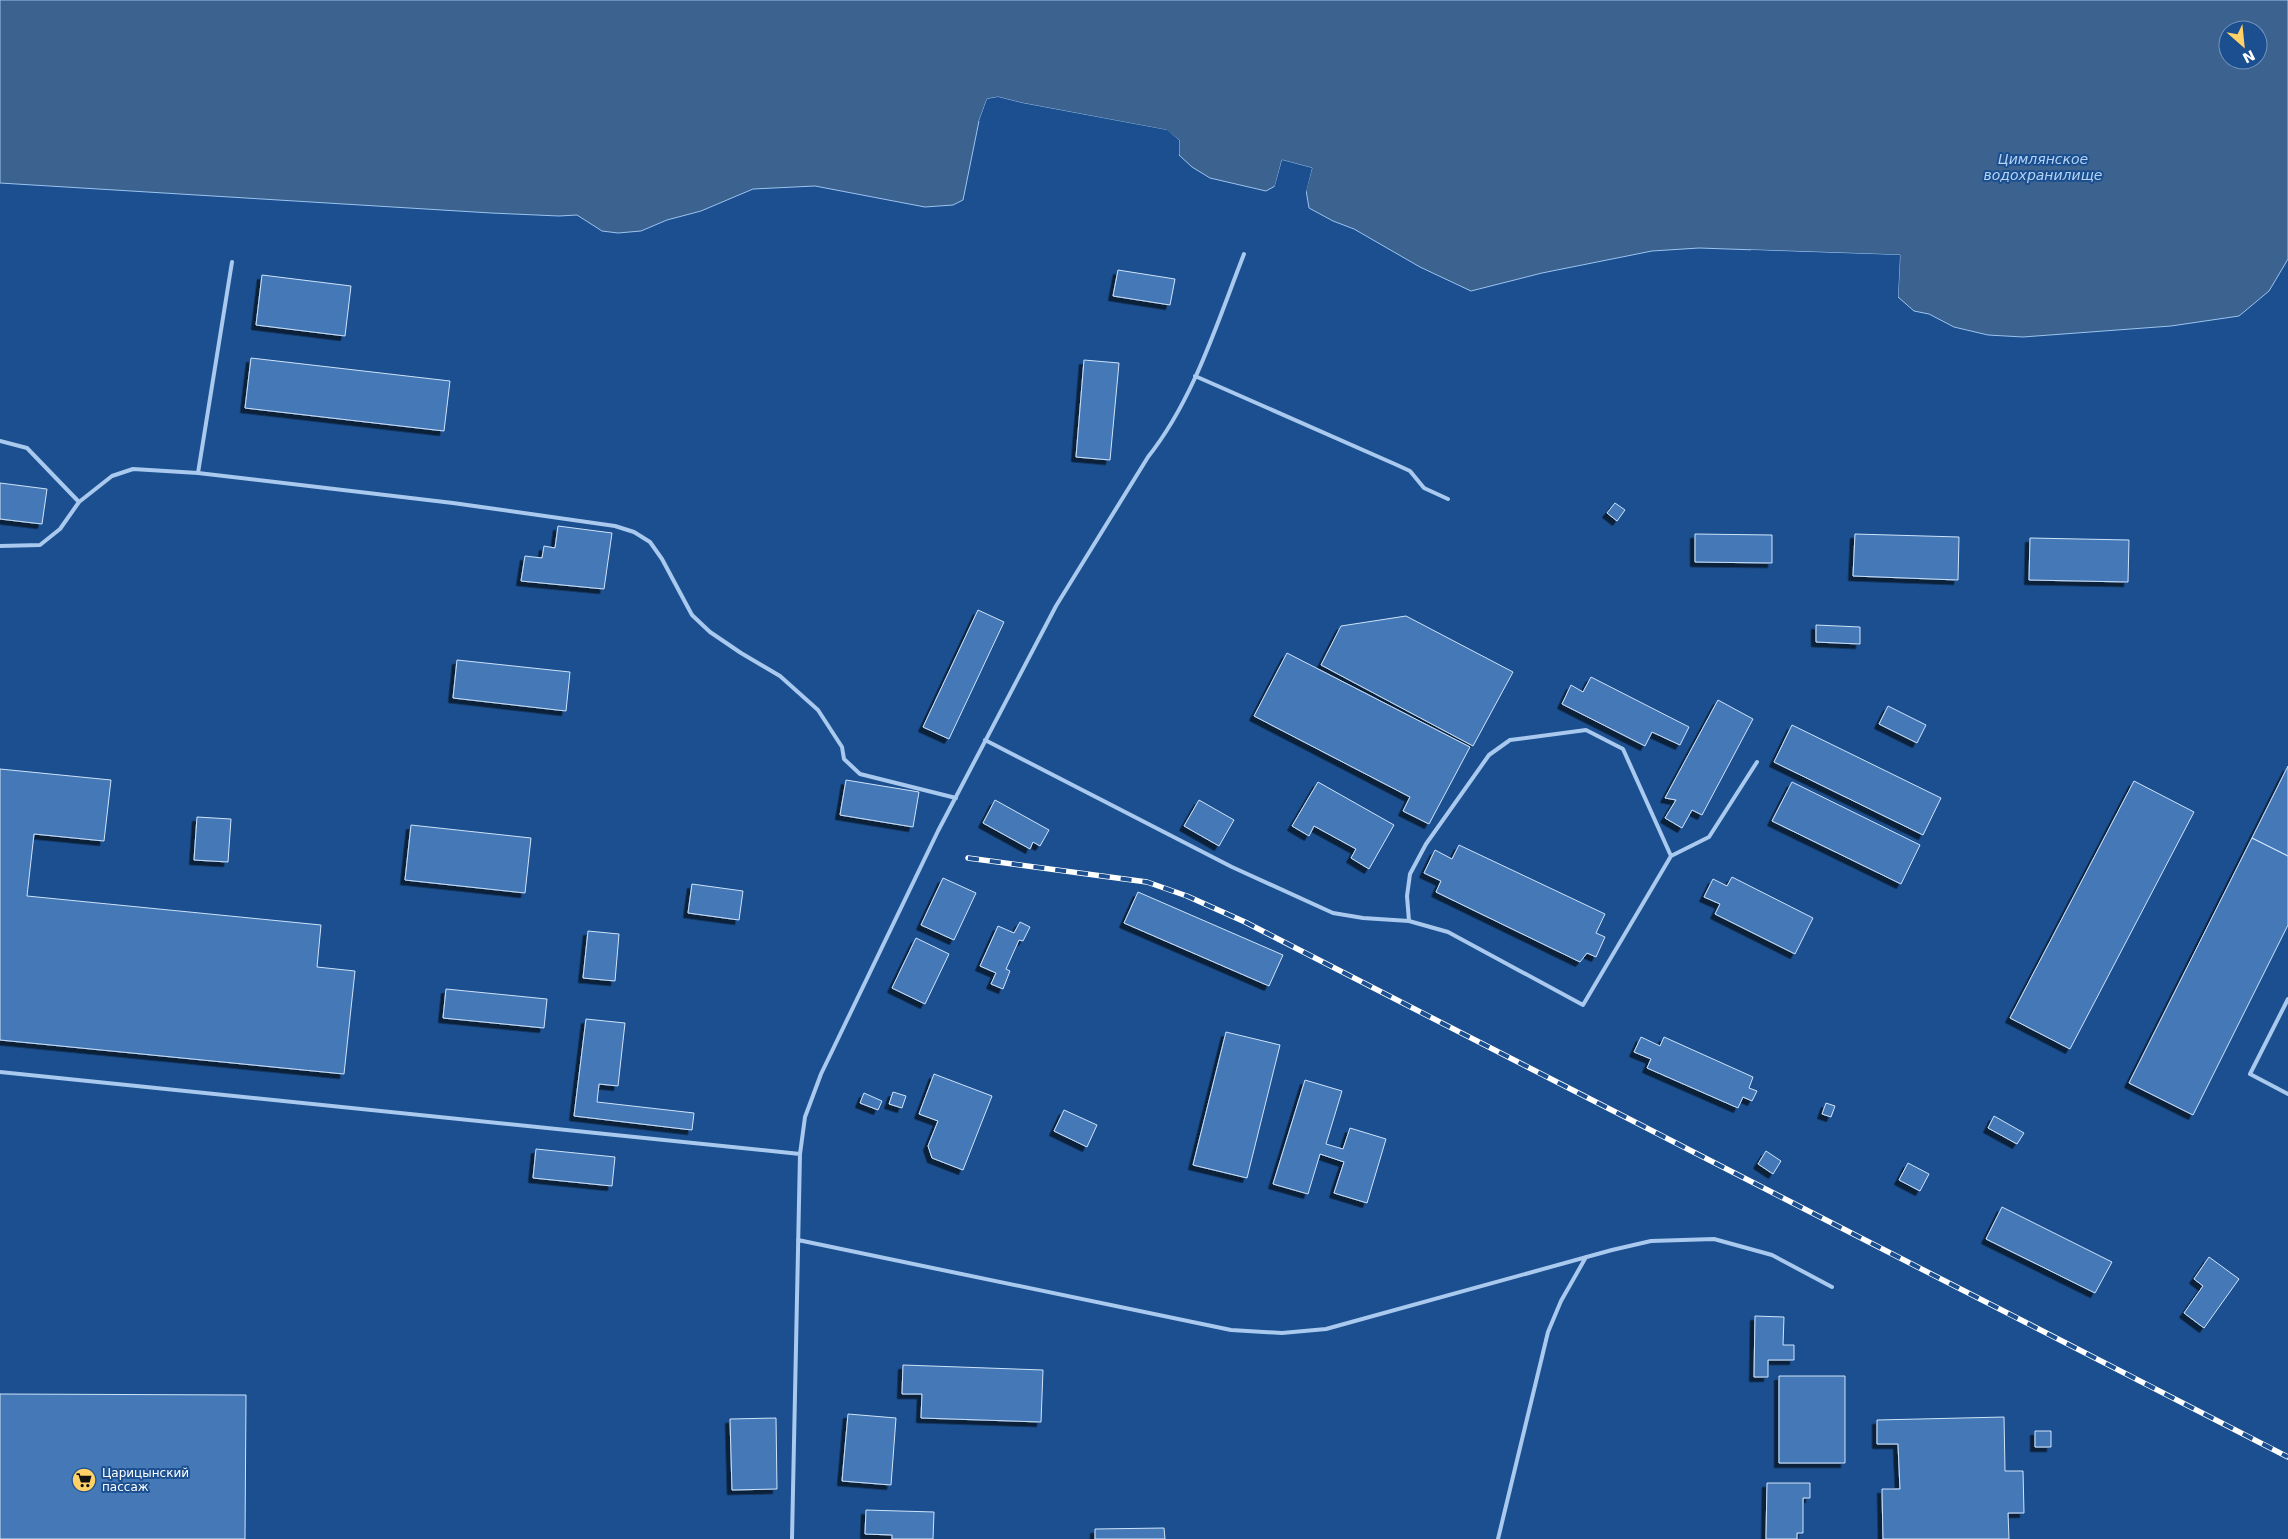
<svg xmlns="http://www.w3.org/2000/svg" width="2288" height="1539" font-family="'DejaVu Sans',sans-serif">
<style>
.water{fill:#3c6290;stroke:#9cc4f0;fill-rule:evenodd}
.pier{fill:#1b4f8f}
.building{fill:#4478b7;stroke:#cfe3fa;filter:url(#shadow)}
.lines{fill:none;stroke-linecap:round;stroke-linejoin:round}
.service{stroke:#a9c9ee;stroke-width:4}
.rail-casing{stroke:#fff;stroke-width:5.5}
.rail{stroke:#1b4f8f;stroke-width:4;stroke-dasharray:11;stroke-linecap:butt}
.labels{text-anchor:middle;stroke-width:4;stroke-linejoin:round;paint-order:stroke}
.poi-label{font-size:12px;fill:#fff;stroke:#1b4f8f;text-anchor:start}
.water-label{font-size:14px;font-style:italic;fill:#b5d3f5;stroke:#1b4f8f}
</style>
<defs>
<filter id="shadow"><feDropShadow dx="-4.5" dy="4.5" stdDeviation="0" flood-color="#0009"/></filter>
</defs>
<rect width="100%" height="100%" fill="#1b4f8f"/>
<path class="water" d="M 0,0 L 2288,0 L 2288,259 L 2269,291 L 2239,316 L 2171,326 L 2023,337 L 1988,335 L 1954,327 L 1929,314 L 1914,311 L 1898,297 L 1900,255 L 1699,248 L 1652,251 L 1542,273 L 1471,291 L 1420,267 L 1354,229 L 1333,221 L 1309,208 L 1306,190 L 1312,168 L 1282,160 L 1275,186 L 1266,191 L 1210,178 L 1192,167 L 1179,155 L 1179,140 L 1166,130 L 1022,103 L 998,97 L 987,99 L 979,121 L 963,200 L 953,205 L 925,207 L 815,186 L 753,189 L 701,211 L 667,220 L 641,231 L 618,233 L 602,231 L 577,215 L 559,216 L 491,213 L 0,183 ZM 2228,30 L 2258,30 L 2258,60 L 2228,60 Z"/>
<path class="pier" d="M 998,97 L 1022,103 L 1167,130 L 1179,140 L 1179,155 L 1177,154 L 1177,141 L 1165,132 L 1022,106 L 998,100 L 989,101 L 981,121 L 979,121 L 987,99 Z
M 1282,160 L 1312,168 L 1305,196 L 1304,190 L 1309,169 L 1283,163 L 1277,187 L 1274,189 Z
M 1751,250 L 1900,255 L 1898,297 L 1896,297 L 1897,258 L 1751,252 Z"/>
<path class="building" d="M 1118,270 L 1175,279 L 1170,305 L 1113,296 Z
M 262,275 L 351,286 L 345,336 L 256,325 Z
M 251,358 L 450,381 L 444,431 L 245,408 Z
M 1084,360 L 1119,363 L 1110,460 L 1076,457 Z
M 0,483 L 47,489 L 42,524 L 0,519 Z
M 1615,503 L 1625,510 L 1617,521 L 1607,513 Z
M 558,526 L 612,533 L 604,589 L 521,581 L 525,556 L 542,558 L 544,546 L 555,548 Z
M 1695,534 L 1772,535 L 1772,563 L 1695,562 Z
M 1855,534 L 1959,537 L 1958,580 L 1853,576 Z
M 2030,538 L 2129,540 L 2128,582 L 2029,580 Z
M 978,610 L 1004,622 L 949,739 L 923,727 Z
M 1406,616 L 1513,672 L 1473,746 L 1321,665 L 1341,626 Z
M 1816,625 L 1860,627 L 1860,644 L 1816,642 Z
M 1287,653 L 1470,747 L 1429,824 L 1403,811 L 1410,797 L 1254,716 Z
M 457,660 L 570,672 L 566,711 L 453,698 Z
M 1591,677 L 1689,727 L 1680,745 L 1652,732 L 1645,746 L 1562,704 L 1571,685 L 1583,692 Z
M 1718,700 L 1753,719 L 1702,815 L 1692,810 L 1682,828 L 1665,818 L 1676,800 L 1665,798 Z
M 1888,706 L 1926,725 L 1917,743 L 1879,724 Z
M 1792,725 L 1941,798 L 1923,835 L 1774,762 Z
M 2288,766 L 2288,856 L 2252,838 Z
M 0,769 L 111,780 L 104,841 L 34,834 L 27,896 L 321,925 L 317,967 L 355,971 L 344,1074 L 0,1040 Z
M 846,780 L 919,792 L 913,827 L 840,815 Z
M 2134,781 L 2194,812 L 2070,1049 L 2010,1018 Z
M 1318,782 L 1394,825 L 1369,869 L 1351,858 L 1356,849 L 1314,826 L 1309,836 L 1292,826 Z
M 1792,782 L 1920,845 L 1901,884 L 1772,821 Z
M 995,800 L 1049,830 L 1040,846 L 1033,842 L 1030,849 L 983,823 Z
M 1199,800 L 1234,820 L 1219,846 L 1184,826 Z
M 197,817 L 231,819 L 228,862 L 194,860 Z
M 411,825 L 531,838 L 525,893 L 405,880 Z
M 2252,838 L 2288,856 L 2288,925 L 2193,1115 L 2129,1083 Z
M 1459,845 L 1605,914 L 1596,933 L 1605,937 L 1596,957 L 1587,953 L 1580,962 L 1436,892 L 1441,881 L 1424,873 L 1435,850 L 1452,859 Z
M 1732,877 L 1813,918 L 1795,954 L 1715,914 L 1720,904 L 1704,897 L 1713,879 L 1727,886 Z
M 943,878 L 976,893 L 954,940 L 921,925 Z
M 692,884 L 743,891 L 739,920 L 688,913 Z
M 1138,892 L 1283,955 L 1269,986 L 1124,923 Z
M 1020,922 L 1030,927 L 1023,941 L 1019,940 L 1006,969 L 1010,971 L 1003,989 L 991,984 L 996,973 L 980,966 L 998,926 L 1014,933 Z
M 588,931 L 619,934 L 615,981 L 583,978 Z
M 916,938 L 949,954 L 925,1004 L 892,988 Z
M 446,989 L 547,999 L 544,1028 L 443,1018 Z
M 586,1019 L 625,1023 L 618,1086 L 599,1084 L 597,1102 L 694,1113 L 692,1130 L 574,1116 Z
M 1226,1032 L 1280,1045 L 1247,1178 L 1193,1165 Z
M 1641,1037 L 1660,1046 L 1664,1037 L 1753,1077 L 1749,1088 L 1757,1091 L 1752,1101 L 1743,1097 L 1738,1108 L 1647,1068 L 1651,1059 L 1634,1052 Z
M 934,1074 L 992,1096 L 963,1170 L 932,1158 L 928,1146 L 938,1121 L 919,1114 Z
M 1305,1080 L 1342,1091 L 1326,1144 L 1343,1149 L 1350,1128 L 1386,1139 L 1367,1203 L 1334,1193 L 1344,1162 L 1320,1154 L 1308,1194 L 1273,1184 Z
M 893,1092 L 906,1096 L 902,1108 L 889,1104 Z
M 864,1093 L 882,1101 L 878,1110 L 860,1103 Z
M 1826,1103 L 1835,1106 L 1831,1117 L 1822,1114 Z
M 1064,1110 L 1097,1125 L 1087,1147 L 1054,1131 Z
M 1994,1116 L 2024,1133 L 2017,1144 L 1988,1128 Z
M 536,1149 L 615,1157 L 612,1186 L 533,1178 Z
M 1766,1151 L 1781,1161 L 1773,1174 L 1758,1164 Z
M 1908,1163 L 1929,1174 L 1920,1191 L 1899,1180 Z
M 2002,1207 L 2112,1262 L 2095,1293 L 1986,1239 Z
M 2209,1257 L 2239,1279 L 2204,1328 L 2184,1313 L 2203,1286 L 2194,1279 Z
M 1755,1316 L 1784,1317 L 1783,1345 L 1794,1345 L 1794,1360 L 1768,1360 L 1768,1377 L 1754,1377 Z
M 903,1365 L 1043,1370 L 1041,1422 L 921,1418 L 922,1394 L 902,1394 Z
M 1779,1376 L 1845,1376 L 1845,1463 L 1779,1463 Z
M 0,1394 L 246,1395 L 245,1539 L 0,1539 Z
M 848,1414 L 896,1418 L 891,1485 L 842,1481 Z
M 2004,1417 L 2005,1471 L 2023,1471 L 2024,1513 L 2008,1513 L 2009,1539 L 1883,1539 L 1882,1489 L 1900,1489 L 1898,1444 L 1877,1444 L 1877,1420 Z
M 776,1418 L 777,1489 L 732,1490 L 730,1419 Z
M 2035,1431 L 2051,1431 L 2051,1447 L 2035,1447 Z
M 1767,1483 L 1810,1483 L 1810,1498 L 1803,1498 L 1803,1533 L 1797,1533 L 1797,1539 L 1766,1539 Z
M 866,1510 L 934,1512 L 933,1539 L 892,1539 L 892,1535 L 865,1534 Z
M 1164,1528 L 1165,1539 L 1095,1539 L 1095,1529 Z"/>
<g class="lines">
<path class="service" d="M 1195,376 L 1397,465 L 1410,471 L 1424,488 L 1448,499
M 0,441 L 27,448 L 79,502
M 198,473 L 232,262
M 0,546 L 40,545 L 60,529 L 79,502 L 112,476 L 133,469 L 198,473 L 453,503 L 615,526 L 634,532 L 650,542 L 662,559 L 692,615 L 710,632 L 741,653 L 780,676 L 818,710 L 842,747 L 844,759 L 860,774 L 956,798
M 985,740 L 1232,867 L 1333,913 L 1363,918 L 1409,921 L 1448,932 L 1583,1005 L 1671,856 L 1709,837 L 1757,762
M 1409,921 L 1407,896 L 1410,874 L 1426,844 L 1489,755 L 1510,740 L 1586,730 L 1623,749 L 1671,856
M 2288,999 L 2250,1074 L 2288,1094
M 0,1072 L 800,1154
M 798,1240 L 1231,1330 L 1282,1333 L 1326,1329 L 1612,1250 L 1651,1241 L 1714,1239 L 1772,1255 L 1832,1287
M 792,1539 L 800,1154 L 805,1117 L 821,1074 L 938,831 L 1056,606 L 1148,457 C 1194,399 1217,323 1244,254
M 1498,1539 L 1548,1332 L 1561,1301 L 1586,1257"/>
<g class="rail-casing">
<path id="rail" d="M 968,858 L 1147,882 L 1187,896 L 1245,922 L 2288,1457"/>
</g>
<use href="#rail" class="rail"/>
</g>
<defs>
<g id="supermarket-disc" transform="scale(1.25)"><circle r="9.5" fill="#ffd166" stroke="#1b4f8f"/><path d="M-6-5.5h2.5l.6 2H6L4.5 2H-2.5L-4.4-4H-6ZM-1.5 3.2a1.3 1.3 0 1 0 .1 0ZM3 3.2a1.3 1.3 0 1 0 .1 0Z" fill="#111"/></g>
</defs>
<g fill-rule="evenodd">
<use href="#supermarket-disc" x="84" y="1480"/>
</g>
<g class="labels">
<g class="poi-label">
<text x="102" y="1477">Царицынский<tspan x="102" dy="14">пассаж</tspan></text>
</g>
<g class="water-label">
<text x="2043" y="164">Цимлянское<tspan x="2043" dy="16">водохранилище</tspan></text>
</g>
</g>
<g transform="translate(2243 45) rotate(153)"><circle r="24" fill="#1b4f8f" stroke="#7695bc"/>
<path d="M0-4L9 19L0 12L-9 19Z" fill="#ffd166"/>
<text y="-8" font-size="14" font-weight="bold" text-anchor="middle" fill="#ffffff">N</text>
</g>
</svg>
